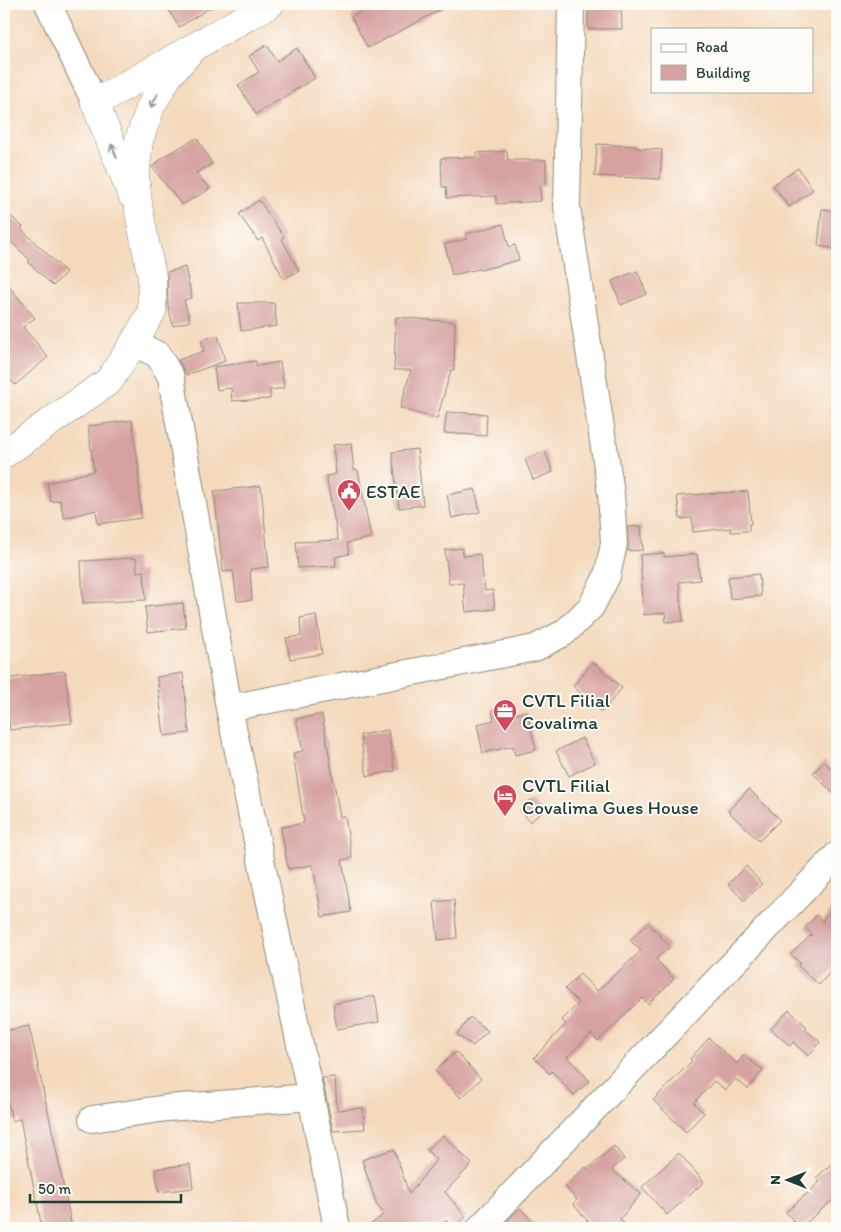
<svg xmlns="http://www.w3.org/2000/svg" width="841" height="1232" font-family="Itim,sans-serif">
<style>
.building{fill:#d6a2a0}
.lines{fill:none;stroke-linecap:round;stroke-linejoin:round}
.minor-casing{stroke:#8a8b78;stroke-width:28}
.major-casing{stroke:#8a8b78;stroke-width:29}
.minor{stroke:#fff;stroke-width:26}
.major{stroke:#fff;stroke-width:28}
.oneway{stroke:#8f9e9a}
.labels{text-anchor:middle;stroke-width:4;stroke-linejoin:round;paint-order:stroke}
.poi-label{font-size:19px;fill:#1f3d34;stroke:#fdfcf7;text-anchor:start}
</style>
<rect width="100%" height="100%" fill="#fdfcf7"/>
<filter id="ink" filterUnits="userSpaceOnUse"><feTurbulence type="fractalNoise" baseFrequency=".02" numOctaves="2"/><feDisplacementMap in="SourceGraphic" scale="10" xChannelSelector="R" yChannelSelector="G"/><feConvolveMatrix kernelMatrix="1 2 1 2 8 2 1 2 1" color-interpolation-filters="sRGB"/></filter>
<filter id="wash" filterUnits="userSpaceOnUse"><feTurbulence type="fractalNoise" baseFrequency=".0096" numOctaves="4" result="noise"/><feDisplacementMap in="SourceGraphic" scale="20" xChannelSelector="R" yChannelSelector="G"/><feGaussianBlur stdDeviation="1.12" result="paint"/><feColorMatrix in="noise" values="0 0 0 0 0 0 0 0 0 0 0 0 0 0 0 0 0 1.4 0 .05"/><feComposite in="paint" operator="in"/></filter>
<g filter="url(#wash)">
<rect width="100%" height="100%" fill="#f4d9bc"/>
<g id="blocks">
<path class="building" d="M 165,4 L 216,4 L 179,27 Z
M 375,4 L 451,4 L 368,48 L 351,17 Z
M 621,5 L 622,29 L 588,29 L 588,6 Z
M 267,45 L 277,61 L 297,48 L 315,78 L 256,114 L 238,85 L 259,72 L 249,56 Z
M 197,138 L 212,164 L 196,173 L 210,189 L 182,205 L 152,167 L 166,155 Z
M 597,144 L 636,146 L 636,148 L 662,150 L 660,179 L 595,176 Z
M 507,151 L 508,160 L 546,160 L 546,186 L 540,185 L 541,201 L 496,204 L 496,196 L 447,198 L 446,187 L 442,187 L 441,158 L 477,157 L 477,153 Z
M 798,168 L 813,190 L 789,207 L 773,185 Z
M 259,200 L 284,237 L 282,239 L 299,271 L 284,279 L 262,238 L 258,241 L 239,214 Z
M 822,209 L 837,211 L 837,249 L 818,246 Z
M 4,210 L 23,227 L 21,229 L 66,272 L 53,286 L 28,262 L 30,260 L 11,242 L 4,250 Z
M 503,224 L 509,247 L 515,245 L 519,260 L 480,270 L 479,269 L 452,275 L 445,244 L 467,239 L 466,234 Z
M 185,267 L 192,298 L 184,300 L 190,321 L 173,326 L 168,306 L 167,272 Z
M 637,271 L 647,294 L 621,305 L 612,281 Z
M 4,280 L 35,318 L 23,327 L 48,357 L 15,385 L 4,372 Z
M 238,303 L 274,303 L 277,326 L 241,331 Z
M 396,317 L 455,322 L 454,370 L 451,370 L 437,419 L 400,408 L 411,370 L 394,370 Z
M 218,335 L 225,361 L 186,375 L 178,360 L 204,351 L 201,340 Z
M 256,361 L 257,366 L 280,362 L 284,388 L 270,390 L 270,399 L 232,401 L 231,388 L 217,390 L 214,367 Z
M 447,412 L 487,414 L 486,436 L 444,433 Z
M 132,420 L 138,464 L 141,518 L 98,524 L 96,510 L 64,518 L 60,500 L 51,502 L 47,483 L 94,471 L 88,426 Z
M 351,443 L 354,470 L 358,470 L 371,538 L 347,543 L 349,554 L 335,557 L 336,566 L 298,568 L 296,542 L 338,540 L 326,476 L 336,474 L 333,445 Z
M 417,449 L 423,505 L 399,508 L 392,452 Z
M 545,451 L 553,472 L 533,480 L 525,459 Z
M 261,486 L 269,567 L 250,569 L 252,600 L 237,601 L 233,571 L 223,572 L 214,491 Z
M 475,489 L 480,512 L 452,518 L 447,495 Z
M 748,491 L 751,524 L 749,524 L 749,531 L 731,532 L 731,528 L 693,532 L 692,518 L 680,519 L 677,496 Z
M 641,526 L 643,550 L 628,551 L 628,527 Z
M 462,548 L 463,556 L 480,554 L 485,591 L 493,590 L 495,609 L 466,612 L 463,583 L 449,584 L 445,550 Z
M 664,553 L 664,557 L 697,554 L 700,580 L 679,582 L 683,621 L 666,622 L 665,613 L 644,615 L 640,555 Z
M 136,558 L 137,572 L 144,571 L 146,600 L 83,603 L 81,561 Z
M 759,574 L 761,596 L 730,599 L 728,577 Z
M 183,603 L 186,628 L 148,632 L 145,607 Z
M 316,615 L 322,654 L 290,659 L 286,638 L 301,636 L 300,618 Z
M 593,662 L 622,688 L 602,712 L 573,686 Z
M 65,671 L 72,723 L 10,730 L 4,679 Z
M 183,673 L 189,733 L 164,736 L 157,677 Z
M 511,706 L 513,715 L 527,711 L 536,750 L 515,755 L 513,746 L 483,753 L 477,724 L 494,720 L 492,710 Z
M 322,714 L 340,817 L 345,816 L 352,858 L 342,860 L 351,912 L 322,917 L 313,865 L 288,869 L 281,827 L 304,823 L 293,753 L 303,751 L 296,719 Z
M 388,730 L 395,771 L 367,776 L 360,735 Z
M 582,738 L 595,763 L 569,776 L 556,751 Z
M 824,762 L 837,774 L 837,797 L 813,773 Z
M 749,789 L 780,820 L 759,841 L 728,811 Z
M 531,800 L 542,812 L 530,822 L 520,810 Z
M 746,866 L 762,884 L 744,901 L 728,884 Z
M 454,900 L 457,938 L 438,940 L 434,902 Z
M 837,904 L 837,964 L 819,985 L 798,966 L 800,963 L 791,954 L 812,934 L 805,927 L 817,915 L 822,921 Z
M 648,923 L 670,947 L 656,959 L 674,979 L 648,1004 L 642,998 L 598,1041 L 591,1034 L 567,1057 L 590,1081 L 574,1095 L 552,1071 L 550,1074 L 534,1058 L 566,1024 L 562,1020 L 579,1003 L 565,989 L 580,974 L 597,991 L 641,951 L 630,940 Z
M 375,996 L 379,1022 L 337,1029 L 333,1004 Z
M 789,1010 L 807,1027 L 805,1029 L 820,1042 L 808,1056 L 793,1042 L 790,1046 L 771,1029 Z
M 470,1017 L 488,1031 L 473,1046 L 457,1035 Z
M 29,1026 L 54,1139 L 72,1228 L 42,1228 L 20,1119 L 12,1121 L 4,1084 L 4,1031 Z
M 709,1038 L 737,1064 L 743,1055 L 763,1070 L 748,1089 L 735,1079 L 726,1090 L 714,1081 L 694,1103 L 704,1113 L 686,1132 L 653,1100 L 692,1061 L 690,1059 Z
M 456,1052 L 481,1079 L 461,1098 L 435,1071 Z
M 335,1077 L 337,1110 L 363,1108 L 365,1129 L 333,1131 L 322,1078 Z
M 443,1135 L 472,1164 L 445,1192 L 466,1217 L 453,1228 L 446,1220 L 436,1228 L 366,1228 L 384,1214 L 377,1205 L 362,1160 L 394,1149 L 409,1194 L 436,1160 L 427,1150 Z
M 614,1146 L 624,1159 L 612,1170 L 641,1194 L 620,1219 L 628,1228 L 594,1228 L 573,1204 L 577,1200 L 565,1186 L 586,1167 L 588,1169 Z
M 679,1153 L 704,1182 L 667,1215 L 642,1187 Z
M 837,1159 L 837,1202 L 834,1199 L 800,1228 L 786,1212 L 820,1182 L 816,1178 Z
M 190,1164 L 193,1188 L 159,1192 L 155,1169 Z
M 520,1208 L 538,1228 L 501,1228 Z"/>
</g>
</g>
<g filter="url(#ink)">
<use href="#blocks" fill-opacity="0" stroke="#8a8b78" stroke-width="1"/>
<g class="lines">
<g class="minor-casing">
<path id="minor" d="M 48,4 L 95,103
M 134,343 L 158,355 L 171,377 L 229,708 L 311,1097 L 337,1228
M 229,708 L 535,648 L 564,633 L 591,607 L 607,576 L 614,544 L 611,493 L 567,207 L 571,4
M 92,1119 L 167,1108 L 311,1097
M 480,1228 L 837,855"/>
</g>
<g class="major-casing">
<path id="major" d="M 132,195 L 95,103 L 270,4
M 4,454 L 109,381 L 134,343 L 152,311 L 152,277 L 139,212 L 135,176 L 139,140 L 151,106 L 169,75 L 193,48"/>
</g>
<use href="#minor" class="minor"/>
<use href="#major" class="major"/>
</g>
<defs><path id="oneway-shaft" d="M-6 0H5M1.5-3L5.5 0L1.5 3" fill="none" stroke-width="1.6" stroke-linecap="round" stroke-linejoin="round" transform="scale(1.25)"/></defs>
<g class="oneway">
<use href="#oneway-shaft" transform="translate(154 101) rotate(118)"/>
<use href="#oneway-shaft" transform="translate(114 151) rotate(-112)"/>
</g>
</g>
<defs>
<g id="civic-pin" transform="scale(1.25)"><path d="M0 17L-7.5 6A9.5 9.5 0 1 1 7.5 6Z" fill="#d1495b" stroke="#fdfcf7"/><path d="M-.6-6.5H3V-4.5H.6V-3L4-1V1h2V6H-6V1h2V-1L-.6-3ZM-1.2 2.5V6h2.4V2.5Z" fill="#fff"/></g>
<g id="office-pin" transform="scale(1.25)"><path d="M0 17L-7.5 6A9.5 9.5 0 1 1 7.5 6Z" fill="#d1495b" stroke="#fdfcf7"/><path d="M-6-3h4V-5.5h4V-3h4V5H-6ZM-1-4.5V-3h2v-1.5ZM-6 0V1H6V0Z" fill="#fff"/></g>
<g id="hotel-pin" transform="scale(1.25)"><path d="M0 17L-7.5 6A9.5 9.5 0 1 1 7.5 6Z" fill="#d1495b" stroke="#fdfcf7"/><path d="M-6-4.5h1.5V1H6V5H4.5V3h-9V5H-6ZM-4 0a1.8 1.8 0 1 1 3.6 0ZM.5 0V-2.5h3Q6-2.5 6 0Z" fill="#fff"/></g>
</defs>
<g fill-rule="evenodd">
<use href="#civic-pin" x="349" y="491"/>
<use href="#office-pin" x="505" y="711"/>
<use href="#hotel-pin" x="505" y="796"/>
</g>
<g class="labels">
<g class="poi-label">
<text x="366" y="498">ESTAE</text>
<text x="522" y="707">CVTL Filial<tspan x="522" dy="22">Covalima</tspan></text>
<text x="522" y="792">CVTL Filial<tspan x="522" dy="22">Covalima Gues House</tspan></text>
</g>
</g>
<rect width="841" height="1232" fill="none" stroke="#fdfcf7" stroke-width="20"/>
<rect x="651" y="28" width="162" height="65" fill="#fdfcf7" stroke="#a4b0a9"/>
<rect x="661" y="44" width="25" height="8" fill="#ffffff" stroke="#a4b0a9"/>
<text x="696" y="52" font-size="15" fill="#1f3d34">Road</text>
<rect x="661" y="65" width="25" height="15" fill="#d6a2a0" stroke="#a4b0a9"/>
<text x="696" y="78" font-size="15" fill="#1f3d34">Building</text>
<g transform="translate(788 1180) rotate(270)" stroke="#fdfcf7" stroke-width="4" paint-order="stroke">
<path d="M0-4L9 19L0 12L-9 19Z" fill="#1f3d34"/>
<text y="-8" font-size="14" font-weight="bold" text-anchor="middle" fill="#1f3d34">N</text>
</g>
<path d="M30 1194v8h151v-8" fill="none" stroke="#1f3d34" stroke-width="2.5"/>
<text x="38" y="1194" font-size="15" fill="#1f3d34" stroke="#fdfcf7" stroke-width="4" paint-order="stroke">50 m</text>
</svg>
